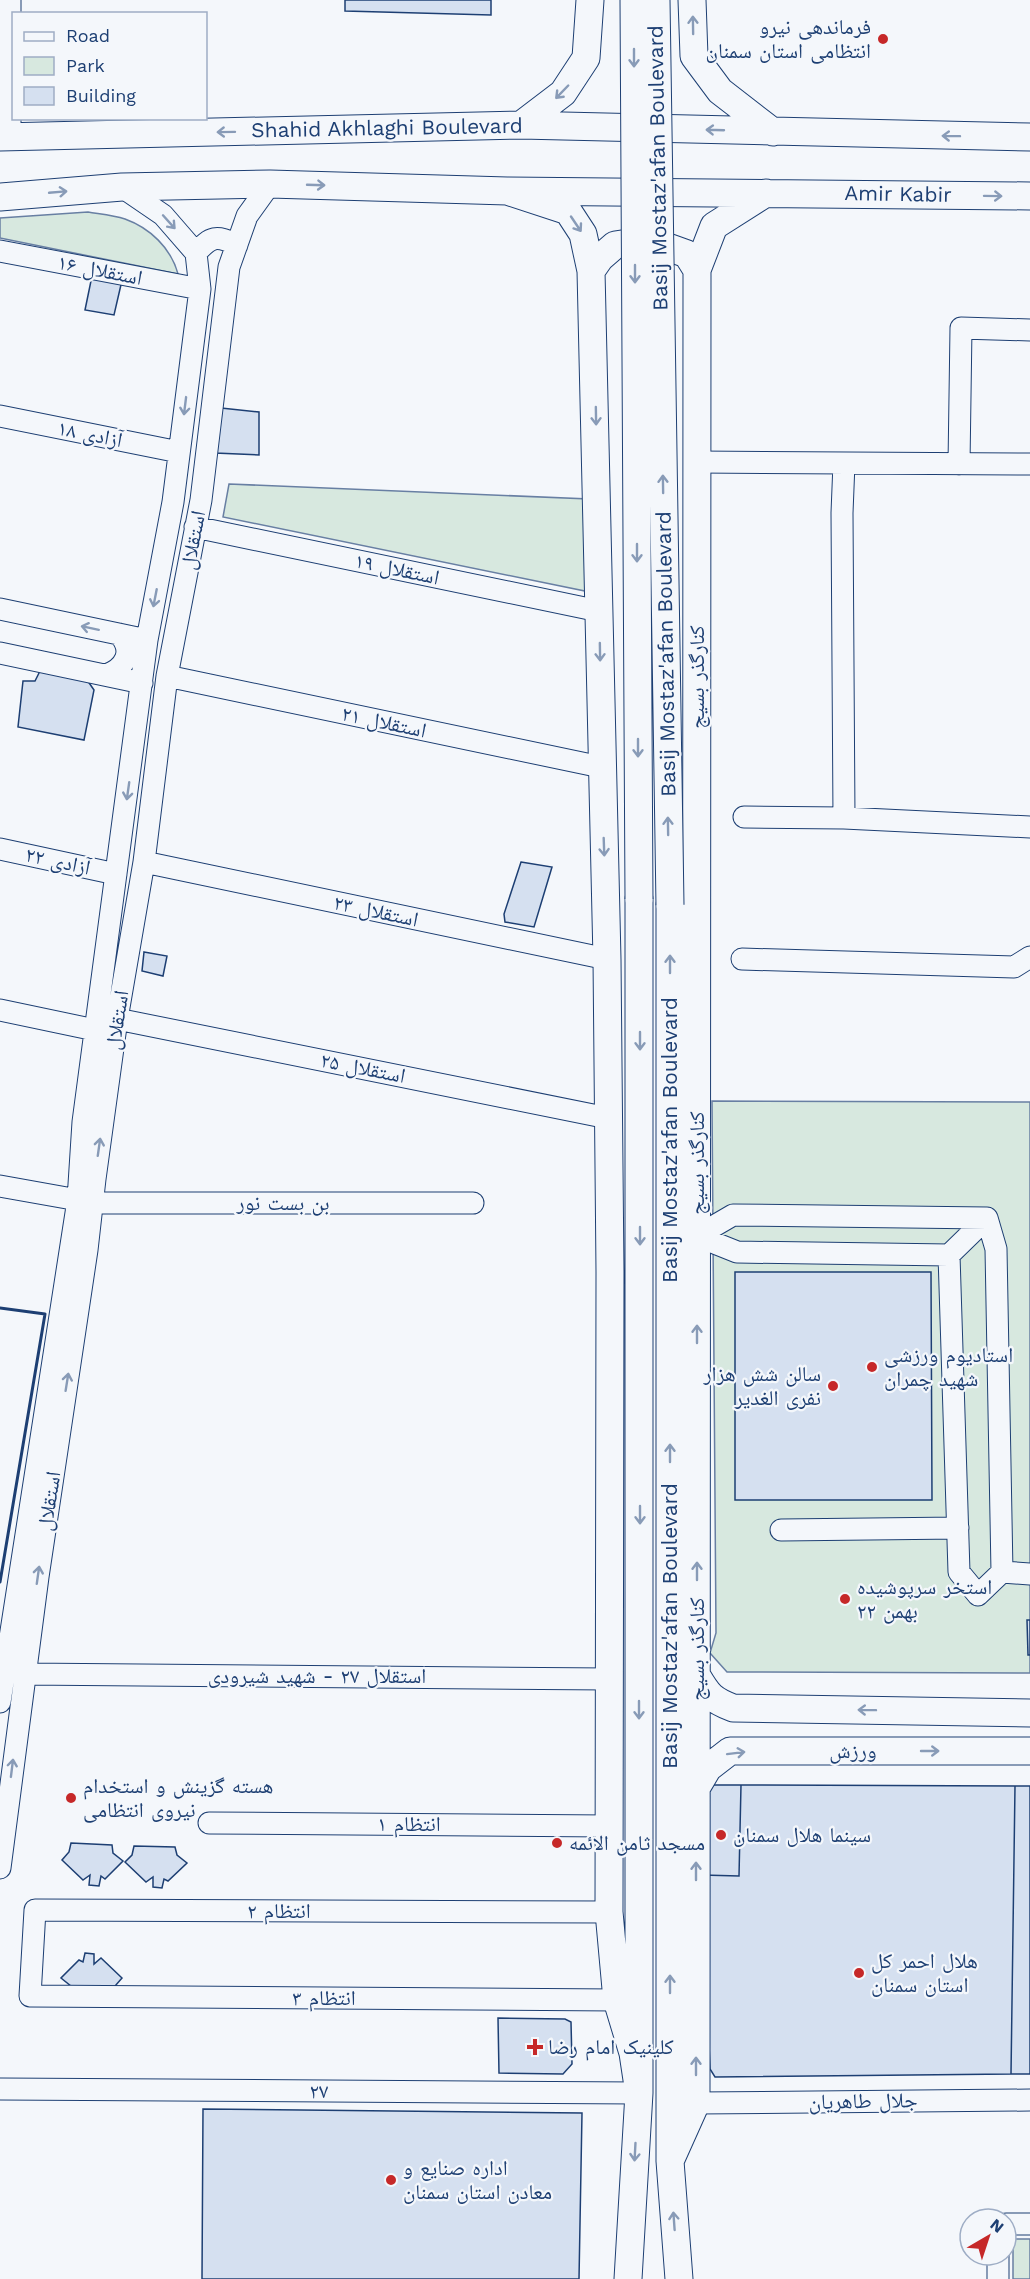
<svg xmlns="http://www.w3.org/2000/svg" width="1030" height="2279" font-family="'Work Sans','Noto Naskh Arabic',sans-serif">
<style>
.green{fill:#d7e8df;stroke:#687fa3;stroke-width:1.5}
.building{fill:#d5e0f0;stroke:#1d3f73;stroke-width:1.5}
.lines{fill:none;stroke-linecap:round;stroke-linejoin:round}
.minor-casing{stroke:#1d3f73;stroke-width:23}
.major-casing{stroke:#1d3f73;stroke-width:29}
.minor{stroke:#f4f7fb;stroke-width:21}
.major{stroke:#f4f7fb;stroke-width:27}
.major-bridge-casing{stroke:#1d3f73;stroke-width:29;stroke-linecap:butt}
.major-bridge{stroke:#f4f7fb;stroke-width:27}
.wall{stroke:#1d3f73;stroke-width:3}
.oneway{stroke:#889bb7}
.poi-dot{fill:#c62828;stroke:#f4f7fb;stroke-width:2}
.labels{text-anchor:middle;stroke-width:4.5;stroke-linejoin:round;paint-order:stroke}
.poi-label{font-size:21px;fill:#1d3f73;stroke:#f4f7fb;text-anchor:start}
.street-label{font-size:21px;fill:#1d3f73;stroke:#f4f7fb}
</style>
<rect width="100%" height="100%" fill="#f4f7fb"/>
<path class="green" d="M 88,212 C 100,214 113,215 125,219 C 150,228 171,248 178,274 L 0,238 L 0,218 Z
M 229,484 L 589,499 L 585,591 L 223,517 Z
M 712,1101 L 1030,1102 L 1030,1673 L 727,1672 L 710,1653 L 716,1633 Z
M 1013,2239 L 1030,2239 L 1030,2279 L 1013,2279 Z"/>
<path class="building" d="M 345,0 L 491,0 L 491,15 L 345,11 Z
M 93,271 L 123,276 L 114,315 L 85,310 Z
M 221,408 L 259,412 L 259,455 L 215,453 Z
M 42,667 L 85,677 L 94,690 L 84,740 L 18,727 L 23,681 L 35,681 Z
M 521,862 L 552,867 L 534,927 L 505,922 L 504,914 Z
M 144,952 L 167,956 L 163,976 L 142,971 Z
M 735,1272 L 931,1272 L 932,1500 L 735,1500 Z
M 1027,1620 L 1030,1620 L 1030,1655 L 1028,1655 Z
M 708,1785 L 741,1785 L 739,1876 L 702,1875 Z
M 741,1785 L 1015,1786 L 1011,2074 L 715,2077 L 710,2069 L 702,1875 L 739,1876 Z
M 1015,1786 L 1030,1786 L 1030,2074 L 1011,2074 Z
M 71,1843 L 112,1845 L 113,1853 L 123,1861 L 105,1879 L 101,1876 L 99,1886 L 89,1885 L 90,1875 L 83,1880 L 62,1860 L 69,1852 Z
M 134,1846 L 175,1847 L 177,1855 L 187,1863 L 168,1881 L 164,1879 L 162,1888 L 153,1887 L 153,1877 L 146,1882 L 125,1862 L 132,1855 Z
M 85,1953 L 94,1954 L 94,1964 L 101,1958 L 122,1978 L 115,1986 L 113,1995 L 71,1986 L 61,1978 L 79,1960 L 83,1962 Z
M 498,2018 L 565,2019 L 571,2022 L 572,2064 L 563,2074 L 499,2073 Z
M 203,2109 L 582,2113 L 579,2279 L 202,2279 Z"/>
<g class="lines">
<g class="minor-casing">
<path id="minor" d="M 10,0 L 10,136
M 0,251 L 200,289
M 196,253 C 211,236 216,235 237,245
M 0,416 L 179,452
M 697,462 L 1030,464
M 959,464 L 961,328 L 1030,330
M 195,527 L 599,611
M 0,609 L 147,640
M 0,653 L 142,683
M 106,675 C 125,668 135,651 119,634
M 167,676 L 601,767
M 744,817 L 844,818 L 1030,827
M 844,818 L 842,513 L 844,463
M 0,849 L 116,874
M 144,862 L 607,959
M 742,959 L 1014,967 L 1030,957
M 0,1010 L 95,1030
M 117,1019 L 608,1118
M 0,1186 L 78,1200
M 92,1203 L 473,1203
M 733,1215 L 987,1218 L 996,1249 L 1002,1572 L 978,1595 L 959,1572 L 949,1255 L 737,1252 L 697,1236 Z
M 949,1255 L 987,1218
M 781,1530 L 958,1528
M 1002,1572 L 1030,1574
M 25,1674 L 609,1679
M 0,1702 L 78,1200 L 83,1122 L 147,640 L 173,502 L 200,289 L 196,253 L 163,215 L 122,187
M 209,1823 L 609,1826
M 0,1868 L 38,1577 L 87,1250 L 95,1179 L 117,1019 L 144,862 L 167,676 L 201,500 L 229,267 L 247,216 L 270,184
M 609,1912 L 35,1910 L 30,1996 L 617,2000
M 0,2089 L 639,2093
M 696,2103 L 1030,2100
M 1006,2224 L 1030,2224
M 998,2279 L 998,2255"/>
</g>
<g class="major-casing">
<path id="major" d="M 692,0 L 694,56 L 720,91 L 773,132
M 521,125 L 563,93 L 586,58 L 590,0
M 0,137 L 521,125 L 1030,137
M 507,191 L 568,211 L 583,234 L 591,271 L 607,959 L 610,1272 L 609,1912 L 617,2000 L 633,2053 L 639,2093
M 0,197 L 122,187 L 270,184 L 507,191 L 1030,196
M 591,271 L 600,258 L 615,245 L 648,240 L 687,254 L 697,270
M 670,905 L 670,2161 L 679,2279
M 697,1676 C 708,1695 712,1700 733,1708 L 1030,1713
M 695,1790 L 708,1768 L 730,1751 L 1030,1751
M 670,2161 L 696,2103 L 697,270 L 714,226 L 766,193
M 628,2279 L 639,2093 L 639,899"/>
</g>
<use href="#minor" class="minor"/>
<use href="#major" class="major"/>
<g class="major-bridge-casing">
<path id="major-bridge" d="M 634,0 L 639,899
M 656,0 L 670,905"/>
</g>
<use href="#major-bridge" class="major-bridge"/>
<path class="wall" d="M 0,1308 L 45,1314 L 0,1582"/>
</g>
<defs><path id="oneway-shaft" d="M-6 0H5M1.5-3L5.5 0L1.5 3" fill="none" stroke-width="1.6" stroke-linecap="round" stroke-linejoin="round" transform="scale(1.5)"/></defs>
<g class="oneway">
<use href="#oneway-shaft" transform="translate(693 25) rotate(-91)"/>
<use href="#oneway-shaft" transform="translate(634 58) rotate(90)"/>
<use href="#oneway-shaft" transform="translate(562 92) rotate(134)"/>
<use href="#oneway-shaft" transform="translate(715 130) rotate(-178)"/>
<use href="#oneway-shaft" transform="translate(226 132) rotate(179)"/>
<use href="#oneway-shaft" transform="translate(951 136) rotate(-179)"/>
<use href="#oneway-shaft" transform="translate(316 185) rotate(2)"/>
<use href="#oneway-shaft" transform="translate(58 192) rotate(-5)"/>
<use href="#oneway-shaft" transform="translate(993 196) rotate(1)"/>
<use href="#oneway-shaft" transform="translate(169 222) rotate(48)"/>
<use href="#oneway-shaft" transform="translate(576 224) rotate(56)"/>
<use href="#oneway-shaft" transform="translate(635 274) rotate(90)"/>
<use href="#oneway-shaft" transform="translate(185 406) rotate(97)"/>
<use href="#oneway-shaft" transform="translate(596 416) rotate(89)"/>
<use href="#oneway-shaft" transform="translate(663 484) rotate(-91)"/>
<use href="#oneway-shaft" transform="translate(637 553) rotate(90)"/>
<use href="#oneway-shaft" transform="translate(155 598) rotate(101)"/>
<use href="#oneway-shaft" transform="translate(90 628) rotate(-168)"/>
<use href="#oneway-shaft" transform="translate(600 652) rotate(89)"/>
<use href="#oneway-shaft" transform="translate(638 748) rotate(90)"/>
<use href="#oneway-shaft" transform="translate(128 791) rotate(98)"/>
<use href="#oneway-shaft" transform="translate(668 826) rotate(-91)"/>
<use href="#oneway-shaft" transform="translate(604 847) rotate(88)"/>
<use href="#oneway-shaft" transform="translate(670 964) rotate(-90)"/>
<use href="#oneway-shaft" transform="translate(640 1041) rotate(90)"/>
<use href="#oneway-shaft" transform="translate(99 1147) rotate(-82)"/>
<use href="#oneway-shaft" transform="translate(640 1236) rotate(90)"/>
<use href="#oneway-shaft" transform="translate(697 1334) rotate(-90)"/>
<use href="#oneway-shaft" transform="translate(67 1382) rotate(-81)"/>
<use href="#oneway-shaft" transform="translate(670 1453) rotate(-90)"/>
<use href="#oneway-shaft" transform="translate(640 1515) rotate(90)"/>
<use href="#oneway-shaft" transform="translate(697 1571) rotate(-90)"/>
<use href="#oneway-shaft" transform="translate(38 1575) rotate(-82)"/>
<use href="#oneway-shaft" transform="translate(639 1710) rotate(90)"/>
<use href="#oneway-shaft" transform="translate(867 1710) rotate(-179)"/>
<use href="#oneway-shaft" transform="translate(930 1751)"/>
<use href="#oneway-shaft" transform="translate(736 1753) rotate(-7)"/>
<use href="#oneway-shaft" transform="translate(12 1768) rotate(-83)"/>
<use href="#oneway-shaft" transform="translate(696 1871) rotate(-90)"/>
<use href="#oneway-shaft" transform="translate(670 1984) rotate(-90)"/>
<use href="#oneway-shaft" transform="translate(696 2066) rotate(-90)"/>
<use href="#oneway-shaft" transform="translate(635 2152) rotate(93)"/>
<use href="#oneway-shaft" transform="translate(674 2221) rotate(-94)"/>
</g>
<g class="poi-dot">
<circle cx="883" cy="39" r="6"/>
<circle cx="872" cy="1367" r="6"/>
<circle cx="833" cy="1386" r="6"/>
<circle cx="845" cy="1599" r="6"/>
<circle cx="71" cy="1798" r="6"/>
<circle cx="721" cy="1835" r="6"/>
<circle cx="557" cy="1843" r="6"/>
<circle cx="859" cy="1973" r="6"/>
<path d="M532 2038h6v6h6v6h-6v6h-6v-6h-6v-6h6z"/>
<circle cx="391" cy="2180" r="6"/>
</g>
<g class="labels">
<g class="poi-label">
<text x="871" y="34" text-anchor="end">فرماندهی نیرو<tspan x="871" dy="24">انتظامی استان سمنان</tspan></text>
<text x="884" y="1362">استادیوم ورزشی<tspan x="884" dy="24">شهید چمران</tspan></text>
<text x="821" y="1381" text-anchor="end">سالن شش هزار<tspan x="821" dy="24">نفری الغدیر</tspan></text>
<text x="857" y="1594">استخر سرپوشیده<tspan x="857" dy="24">۲۲ بهمن</tspan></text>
<text x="83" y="1793">هسته گزینش و استخدام<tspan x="83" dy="24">نیروی انتظامی</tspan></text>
<text x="733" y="1842">سینما هلال سمنان</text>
<text x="569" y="1850">مسجد ثامن الائمه</text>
<text x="871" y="1968">هلال احمر کل<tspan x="871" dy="24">استان سمنان</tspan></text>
<text x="548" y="2054">کلینیک امام رضا</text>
<text x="403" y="2175">اداره صنایع و<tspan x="403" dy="24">معادن استان سمنان</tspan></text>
</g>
<g class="street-label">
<text transform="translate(387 128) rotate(-1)" y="7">Shahid Akhlaghi Boulevard</text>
<text transform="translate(658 168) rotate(-91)" y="7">Basij Mostaz'afan Boulevard</text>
<text transform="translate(898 194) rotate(1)" y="7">Amir Kabir</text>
<text transform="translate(100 270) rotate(11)" y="7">استقلال ۱۶</text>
<text transform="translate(90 434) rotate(11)" y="7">آزادی ۱۸</text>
<text transform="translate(193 540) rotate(-79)" y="7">استقلال</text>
<text transform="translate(397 569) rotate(12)" y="7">استقلال ۱۹</text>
<text transform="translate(666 654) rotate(-91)" y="7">Basij Mostaz'afan Boulevard</text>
<text transform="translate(697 677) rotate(-90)" y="7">کنارگذر بسیج</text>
<text transform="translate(384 722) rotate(12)" y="7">استقلال ۲۱</text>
<text transform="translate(58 861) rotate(12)" y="7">آزادی ۲۲</text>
<text transform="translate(376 911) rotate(12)" y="7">استقلال ۲۳</text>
<text transform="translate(117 1020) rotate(-81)" y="7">استقلال</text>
<text transform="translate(363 1068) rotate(11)" y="7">استقلال ۲۵</text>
<text transform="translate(670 1140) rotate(-90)" y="7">Basij Mostaz'afan Boulevard</text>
<text transform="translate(697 1163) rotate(-90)" y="7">کنارگذر بسیج</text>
<text x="283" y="1210">بن بست نور</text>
<text transform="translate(49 1501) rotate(-81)" y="7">استقلال</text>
<text transform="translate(670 1626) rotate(-90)" y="7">Basij Mostaz'afan Boulevard</text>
<text transform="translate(697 1649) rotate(-90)" y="7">کنارگذر بسیج</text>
<text x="317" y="1683">استقلال ۲۷ - شهید شیرودی</text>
<text x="853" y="1758">ورزش</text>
<text x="409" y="1831">انتظام ۱</text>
<text x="279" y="1918">انتظام ۲</text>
<text x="324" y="2005">انتظام ۳</text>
<text x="319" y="2098">۲۷</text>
<text transform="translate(863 2101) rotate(-1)" y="7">جلال طاهریان</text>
</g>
</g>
<rect x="12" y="12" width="195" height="108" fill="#f4f7fb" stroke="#9eadc5" stroke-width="1.5"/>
<rect x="24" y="32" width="30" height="9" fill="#f4f7fb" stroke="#9eadc5" stroke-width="1.5"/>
<text x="66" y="42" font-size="18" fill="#1d3f73">Road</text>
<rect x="24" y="57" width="30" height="18" fill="#d7e8df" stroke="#9eadc5" stroke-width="1.5"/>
<text x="66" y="72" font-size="18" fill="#1d3f73">Park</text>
<rect x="24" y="87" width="30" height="18" fill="#d5e0f0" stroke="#9eadc5" stroke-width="1.5"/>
<text x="66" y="102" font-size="18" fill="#1d3f73">Building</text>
<g transform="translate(988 2237) rotate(39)"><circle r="28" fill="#f4f7fb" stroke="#9eadc5" stroke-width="1.5"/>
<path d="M0-4.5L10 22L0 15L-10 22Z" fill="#c62828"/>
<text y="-9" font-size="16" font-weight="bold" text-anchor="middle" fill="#1d3f73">N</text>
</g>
</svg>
